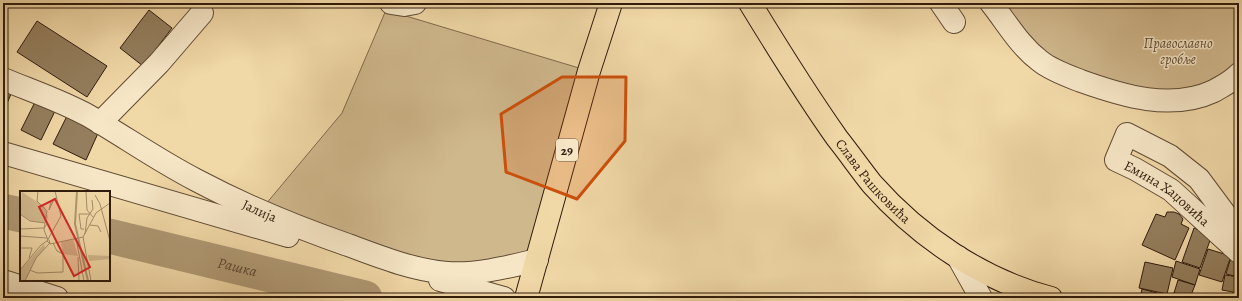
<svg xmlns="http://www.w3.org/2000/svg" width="1242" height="301" font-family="Alegreya,serif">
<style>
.green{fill:#d0b88d;stroke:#806a4d}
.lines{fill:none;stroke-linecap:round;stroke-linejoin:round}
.river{stroke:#af9873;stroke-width:35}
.building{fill:#947e5d;stroke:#301c0d}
.minor-casing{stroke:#604b34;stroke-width:24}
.major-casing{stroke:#301c0d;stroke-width:24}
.minor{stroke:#f6e6c6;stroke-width:22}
.major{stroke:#f1d8a7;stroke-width:22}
.marked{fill:#cc500c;fill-opacity:0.2;stroke:#cc500c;stroke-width:3;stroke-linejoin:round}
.labels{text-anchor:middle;stroke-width:3;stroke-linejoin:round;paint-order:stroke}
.shield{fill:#f6e6c6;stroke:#6b5944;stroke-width:1}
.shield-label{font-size:13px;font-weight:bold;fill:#301c0d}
.park-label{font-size:14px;font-style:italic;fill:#604b33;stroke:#f6e6c6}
.street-label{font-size:14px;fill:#301c0d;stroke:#f6e6c6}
.water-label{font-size:15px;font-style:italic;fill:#5c4731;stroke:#f6e6c6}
.inset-river{fill:none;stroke:#af9873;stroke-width:2}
.inset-road{fill:none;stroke:#a48d69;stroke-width:1}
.view{fill:#d62828;fill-opacity:0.15;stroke:#d62828;stroke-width:2}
.inset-edge{fill:none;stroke:#301c0d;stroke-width:2}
</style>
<rect width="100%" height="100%" fill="#f1d8a7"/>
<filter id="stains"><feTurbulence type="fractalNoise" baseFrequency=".005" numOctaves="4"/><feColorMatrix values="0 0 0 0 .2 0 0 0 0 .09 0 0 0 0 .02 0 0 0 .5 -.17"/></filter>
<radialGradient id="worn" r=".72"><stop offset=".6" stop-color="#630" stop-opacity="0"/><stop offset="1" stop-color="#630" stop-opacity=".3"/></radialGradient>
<path class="green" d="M 991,3 L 1239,3 L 1239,74 L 1188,99 L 1066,75 Z
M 386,10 L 589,71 L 537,260 L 467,273 L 260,211 L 342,113 Z"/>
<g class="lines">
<g class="river">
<path d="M 3,211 L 21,215"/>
<path id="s1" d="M 109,236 L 365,298"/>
</g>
</g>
<path class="building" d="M 149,10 L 172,28 L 143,66 L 120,48 Z
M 37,21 L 107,66 L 87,97 L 17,52 Z
M 3,91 L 11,94 L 3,113 Z
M 36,100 L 56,109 L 41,140 L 21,130 Z
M 67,116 L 99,131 L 86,160 L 53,144 Z
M 1167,212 L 1174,212 L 1179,214 L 1183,219 L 1181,224 L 1189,228 L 1175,260 L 1142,245 L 1156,214 L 1165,217 Z
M 1194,228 L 1212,235 L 1200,268 L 1182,262 Z
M 1208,249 L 1231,256 L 1222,282 L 1199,275 Z
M 1232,254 L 1239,260 L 1239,277 L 1226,274 Z
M 1176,261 L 1200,269 L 1195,285 L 1172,277 Z
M 1145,262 L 1173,268 L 1167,294 L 1139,288 Z
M 1225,275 L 1239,277 L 1239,298 L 1232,298 L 1233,292 L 1222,290 Z
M 1178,280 L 1195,285 L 1190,298 L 1174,293 Z
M 1142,289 L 1161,294 L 1160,298 L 1140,298 Z
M 1173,293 L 1185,298 L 1171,298 Z"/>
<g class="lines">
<g class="minor-casing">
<g id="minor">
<path d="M 391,3 L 404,5 L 415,3"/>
<path d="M 941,3 L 954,22"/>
<path d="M 991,3 C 1007,23 1019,45 1040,61 C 1051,70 1068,76 1081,81 C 1123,96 1171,111 1214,91 C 1224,85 1230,83 1239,74"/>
<path id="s2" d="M 3,79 C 32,91 62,101 89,116 C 125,137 159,161 196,180 C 245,206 296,227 348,245 C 380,257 413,270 447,273 C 477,275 508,267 537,260"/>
<path d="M 100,123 L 159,63 L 202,13"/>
<path d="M 3,153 L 288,236"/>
<path id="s3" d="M 1232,246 L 1225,214 L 1199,179 L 1170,156 L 1127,134 L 1116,160 L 1135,169 L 1171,190 L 1239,252"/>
<path d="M 958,257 L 981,298"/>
<path d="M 440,280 L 504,298"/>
<path d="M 3,281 L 57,298"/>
</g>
</g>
<g class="major-casing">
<g id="major">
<path id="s4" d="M 750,3 C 778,49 806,94 837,138 C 849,153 860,169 872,184 C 919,237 982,280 1051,298"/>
<path d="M 526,298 L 589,71 L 611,3"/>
</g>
</g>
<use href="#minor" class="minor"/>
<use href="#major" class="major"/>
</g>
<path class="marked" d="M 562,77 L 626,77 L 625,141 L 577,199 L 506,172 L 501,114 Z"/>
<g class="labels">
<rect class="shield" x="556" y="139" width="22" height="22" rx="3"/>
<g class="shield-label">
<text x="567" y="155">29</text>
</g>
<g class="park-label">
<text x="1178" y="48">Православно<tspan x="1178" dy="16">гробље</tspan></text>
</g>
<g class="street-label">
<text dy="5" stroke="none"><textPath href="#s4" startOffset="217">Слава Рашковића</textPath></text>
<text dy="5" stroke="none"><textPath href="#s3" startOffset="251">Емина Хаџовића</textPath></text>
<text dy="5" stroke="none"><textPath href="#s2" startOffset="289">Јалија</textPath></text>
</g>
<g class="water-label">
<text dy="5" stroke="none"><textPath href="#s1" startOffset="132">Рашка</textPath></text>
</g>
</g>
<g transform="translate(20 191)">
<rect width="90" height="90" fill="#f1d8a7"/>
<path d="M 2,1 L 25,16 L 28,26 L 25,32 L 11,30 L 0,23 ZM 53,48 L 58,65 L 43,63 L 41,51 ZM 24,53 L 25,57 L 16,68 L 5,90 L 0,90 L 0,79 ZM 68,64 L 90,65 L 90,68 L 69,70 Z" fill="#d0b88d"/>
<path class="inset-river" d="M 57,0 L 55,33 L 68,90"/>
<path class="inset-road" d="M 18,0 L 17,10 L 27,20 L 25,32M 66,0 L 67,19 L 73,26M 75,4 L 80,13 L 90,50M 33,10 L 29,19 L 31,11 L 33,8 L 37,7M 0,23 L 10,30 L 25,32 L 24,39 L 28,49M 70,34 L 78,35 L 81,41M 0,38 L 24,37 L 28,32M 64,38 L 61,38 L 59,23 L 69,23M 65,43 L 67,27 L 73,18 L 72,9M 0,45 L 27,47M 63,46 L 71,90M 56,47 L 64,90M 29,49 L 30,53 L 27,50 L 41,25 L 35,0M 30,53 L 63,46 L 76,22 L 90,12M 0,57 L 12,57 L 9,67M 58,66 L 59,90M 0,79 L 21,54 L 27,50M 10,79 L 17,82 L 43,81 L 43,63 L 37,60 L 33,52M 5,90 L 16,67 L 29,53"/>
<path class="view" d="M 35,8 L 70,76 L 54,85 L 19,16 Z"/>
<rect width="90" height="90" class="inset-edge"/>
</g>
<rect width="1242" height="301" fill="none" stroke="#f1d8a7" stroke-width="16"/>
<rect x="4" y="4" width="1234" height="293" fill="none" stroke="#301c0d" stroke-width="2"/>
<rect x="8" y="8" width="1226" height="285" fill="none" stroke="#301c0d"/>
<rect width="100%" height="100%" filter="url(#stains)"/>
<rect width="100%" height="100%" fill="url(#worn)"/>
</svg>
